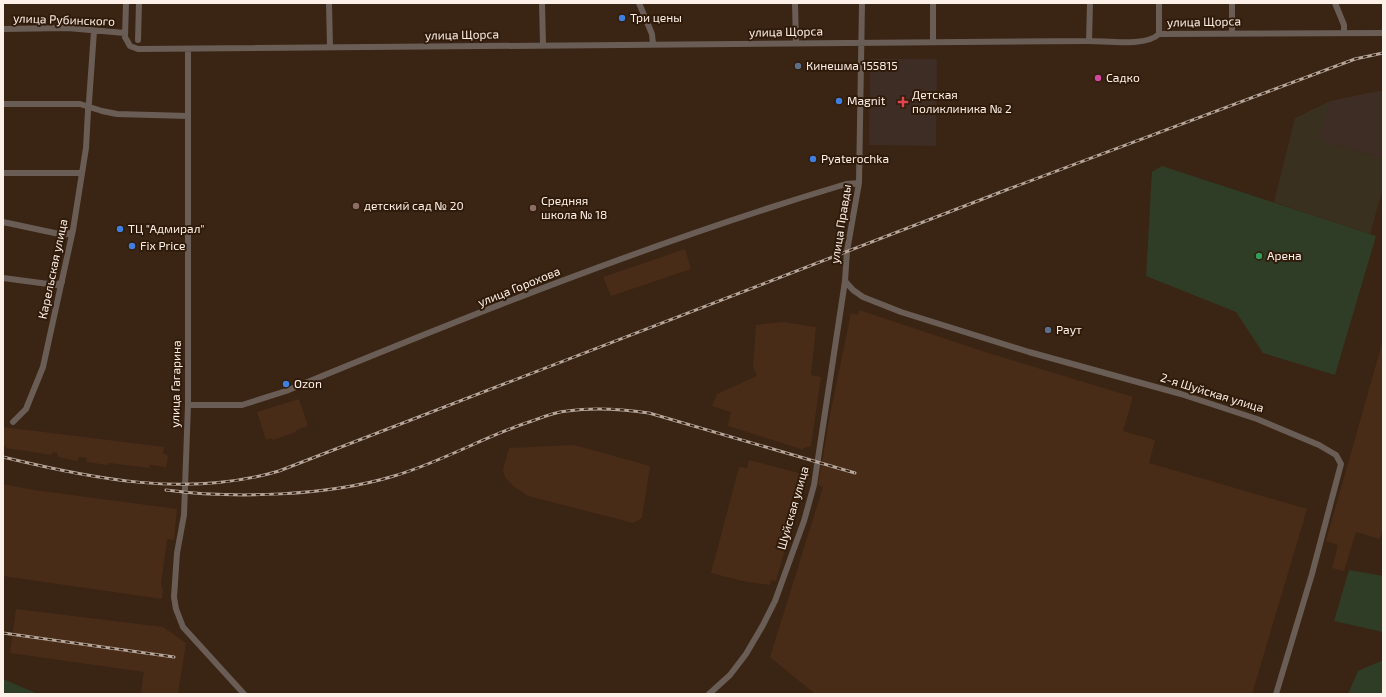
<svg xmlns="http://www.w3.org/2000/svg" width="1386" height="697" font-family="'Exo 2',sans-serif">
<style>
.built{fill:#492c18}
.education{fill:#3a3020}
.medical{fill:#3e2d24}
.green{fill:#2f3d26}
.lines{fill:none;stroke-linecap:round;stroke-linejoin:round}
.minor{stroke:#695d56;stroke-width:6}
.rail-casing{stroke:#b5a59a;stroke-width:3}
.rail{stroke:#301b0a;stroke-width:1.5;stroke-dasharray:4.5;stroke-linecap:butt}
.minor-bridge{stroke:#695d56;stroke-width:6}
.shop-dot{fill:#3f7fe0;stroke:#301b0a;stroke-width:1.5}
.service-dot{fill:#5c6f8a;stroke:#301b0a;stroke-width:1.5}
.hotel-dot{fill:#d1479c;stroke:#301b0a;stroke-width:1.5}
.health-dot{fill:#e0444e;stroke:#301b0a;stroke-width:1.5}
.education-dot{fill:#8d6e63;stroke:#301b0a;stroke-width:1.5}
.leisure-dot{fill:#2e9e5b;stroke:#301b0a;stroke-width:1.5}
.labels{text-anchor:middle;stroke-width:4;stroke-linejoin:round;paint-order:stroke}
.poi-label{font-size:12px;fill:#fdf0e8;stroke:#301b0a;text-anchor:start}
.street-label{font-size:12px;fill:#fdf0e8;stroke:#301b0a}
</style>
<rect width="100%" height="100%" fill="#3a2414"/>
<path class="built" d="M 685,249 L 691,269 L 611,296 L 603,277 Z
M 859,310 L 988,353 L 1133,397 L 1123,431 L 1155,440 L 1149,463 L 1307,509 L 1252,694 L 815,694 L 770,657 L 823,487 L 818,485 L 831,410 L 851,313 L 858,315 Z
M 783,322 L 816,327 L 811,375 L 821,377 L 811,446 L 801,449 L 728,426 L 731,412 L 712,406 L 717,394 L 757,376 L 753,367 L 756,325 Z
M 1383,340 L 1383,531 L 1379,539 L 1356,532 L 1344,571 L 1332,568 L 1338,545 L 1326,541 Z
M 299,399 L 308,426 L 296,430 L 296,432 L 273,440 L 272,438 L 266,440 L 257,412 Z
M 3,427 L 164,447 L 163,453 L 168,456 L 166,467 L 150,465 L 149,468 L 109,463 L 108,465 L 86,462 L 87,458 L 79,457 L 77,461 L 58,457 L 58,453 L 53,452 L 52,455 L 6,448 L 6,446 L 3,445 Z
M 574,445 L 650,466 L 642,518 L 633,523 L 528,496 L 512,485 L 505,477 L 503,469 L 509,448 Z
M 749,460 L 806,475 L 776,581 L 771,580 L 770,585 L 742,581 L 711,573 L 739,467 L 747,468 Z
M 3,484 L 34,490 L 177,509 L 174,540 L 167,539 L 161,584 L 163,591 L 162,599 L 3,576 Z
M 16,609 L 163,627 L 186,643 L 178,694 L 141,694 L 144,672 L 10,653 Z"/>
<path class="education" d="M 1330,101 L 1320,140 L 1383,158 L 1383,188 L 1370,234 L 1274,202 L 1295,118 Z"/>
<path class="medical" d="M 870,59 L 937,59 L 936,146 L 869,145 Z
M 1378,91 L 1383,91 L 1383,158 L 1319,140 L 1330,101 Z"/>
<path class="green" d="M 1162,166 L 1376,236 L 1335,375 L 1263,353 L 1236,312 L 1146,276 L 1152,172 Z
M 1349,570 L 1383,576 L 1383,632 L 1334,621 Z
M 1383,660 L 1383,694 L 1348,694 L 1358,671 Z
M 3,679 L 38,694 L 3,694 Z"/>
<g class="lines">
<path class="minor" d="M 126,3 L 125,37 L 130,46 L 138,49 L 1089,41 C 1107,41 1146,47 1159,34 L 1383,33
M 329,3 L 330,47
M 542,3 L 543,45
M 639,3 L 652,34 L 653,44
M 795,3 L 796,43
M 1335,3 L 1344,25 L 1344,33
M 3,29 L 67,28 L 125,33
M 1232,33 L 1232,3
M 1159,34 L 1159,3
M 138,40 L 139,3
M 1089,41 L 1090,3
M 933,42 L 933,3
M 188,50 L 188,405 L 184,515 L 177,553 L 174,597 L 176,609 L 183,627 L 244,694
M 89,102 L 94,31
M 3,104 L 80,104 L 102,111 L 117,114 L 188,116
M 3,173 L 82,173
M 3,222 L 64,235 L 72,232
M 3,278 L 56,285 L 62,282
M 845,281 L 853,290 L 863,297 L 901,312 L 1029,352 L 1181,394 L 1257,419 L 1319,445 L 1336,455 L 1341,464 L 1312,574 L 1276,694
M 188,405 L 242,405 L 286,391 C 470,315 655,241 846,184 L 859,183
M 13,422 L 26,409 L 43,367 L 73,230 L 86,148 L 88,111
M 709,694 L 730,675 L 746,654 L 763,625 L 775,601 L 804,521 L 814,485 L 845,281 L 847,251 L 859,183 L 862,3"/>
<g class="rail-casing">
<path id="rail" d="M 3,457 C 93,479 188,498 279,471 L 1006,190 L 1355,59 L 1383,53
M 166,490 C 234,499 328,496 394,476 C 442,462 485,436 532,421 C 543,417 555,412 567,411 C 594,407 622,409 649,413 L 855,473
M 3,633 L 174,657"/>
</g>
<use href="#rail" class="rail"/>
<path class="minor-bridge" d="M 88,111 L 89,102"/>
</g>
<g class="shop-dot">
<circle cx="622" cy="18" r="4"/>
<circle cx="839" cy="101" r="4"/>
<circle cx="813" cy="159" r="4"/>
<circle cx="120" cy="229" r="4"/>
<circle cx="132" cy="246" r="4"/>
<circle cx="286" cy="384" r="4"/>
</g>
<g class="service-dot">
<circle cx="798" cy="66" r="4"/>
<circle cx="1048" cy="330" r="4"/>
</g>
<circle class="hotel-dot" cx="1098" cy="78" r="4"/>
<path class="health-dot" d="M901 96h4v4h4v4h-4v4h-4v-4h-4v-4h4z"/>
<g class="education-dot">
<circle cx="356" cy="206" r="4"/>
<circle cx="533" cy="208" r="4"/>
</g>
<circle class="leisure-dot" cx="1259" cy="256" r="4"/>
<g class="labels">
<g class="poi-label">
<text x="630" y="22">Три цены</text>
<text x="806" y="70">Кинешма 155815</text>
<text x="1106" y="82">Садко</text>
<text x="912" y="99">Детская<tspan x="912" dy="14">поликлиника № 2</tspan></text>
<text x="847" y="105">Magnit</text>
<text x="821" y="163">Pyaterochka</text>
<text x="541" y="205">Средняя<tspan x="541" dy="14">школа № 18</tspan></text>
<text x="364" y="210">детский сад № 20</text>
<text x="128" y="233">ТЦ "Адмирал"</text>
<text x="140" y="250">Fix Price</text>
<text x="1267" y="260">Арена</text>
<text x="1056" y="334">Раут</text>
<text x="294" y="388">Ozon</text>
</g>
<g class="street-label">
<text transform="translate(64 20) rotate(2)" y="4">улица Рубинского</text>
<text transform="translate(1204 22) rotate(-1)" y="4">улица Щорса</text>
<text transform="translate(786 32) rotate(-1)" y="4">улица Щорса</text>
<text transform="translate(462 35) rotate(-1)" y="4">улица Щорса</text>
<text transform="translate(841 224) rotate(-81)" y="4">улица Правды</text>
<text transform="translate(53 269) rotate(-78)" y="4">Карельская улица</text>
<text transform="translate(519 287) rotate(-22)" y="4">улица Горохова</text>
<text transform="translate(176 384) rotate(-89)" y="4">улица Гагарина</text>
<text transform="translate(1212 393) rotate(17)" y="4">2-я Шуйская улица</text>
<text transform="translate(793 508) rotate(-74)" y="4">Шуйская улица</text>
</g>
</g>
<rect width="1386" height="697" fill="none" stroke="#fdf0e8" stroke-width="8"/>
</svg>
